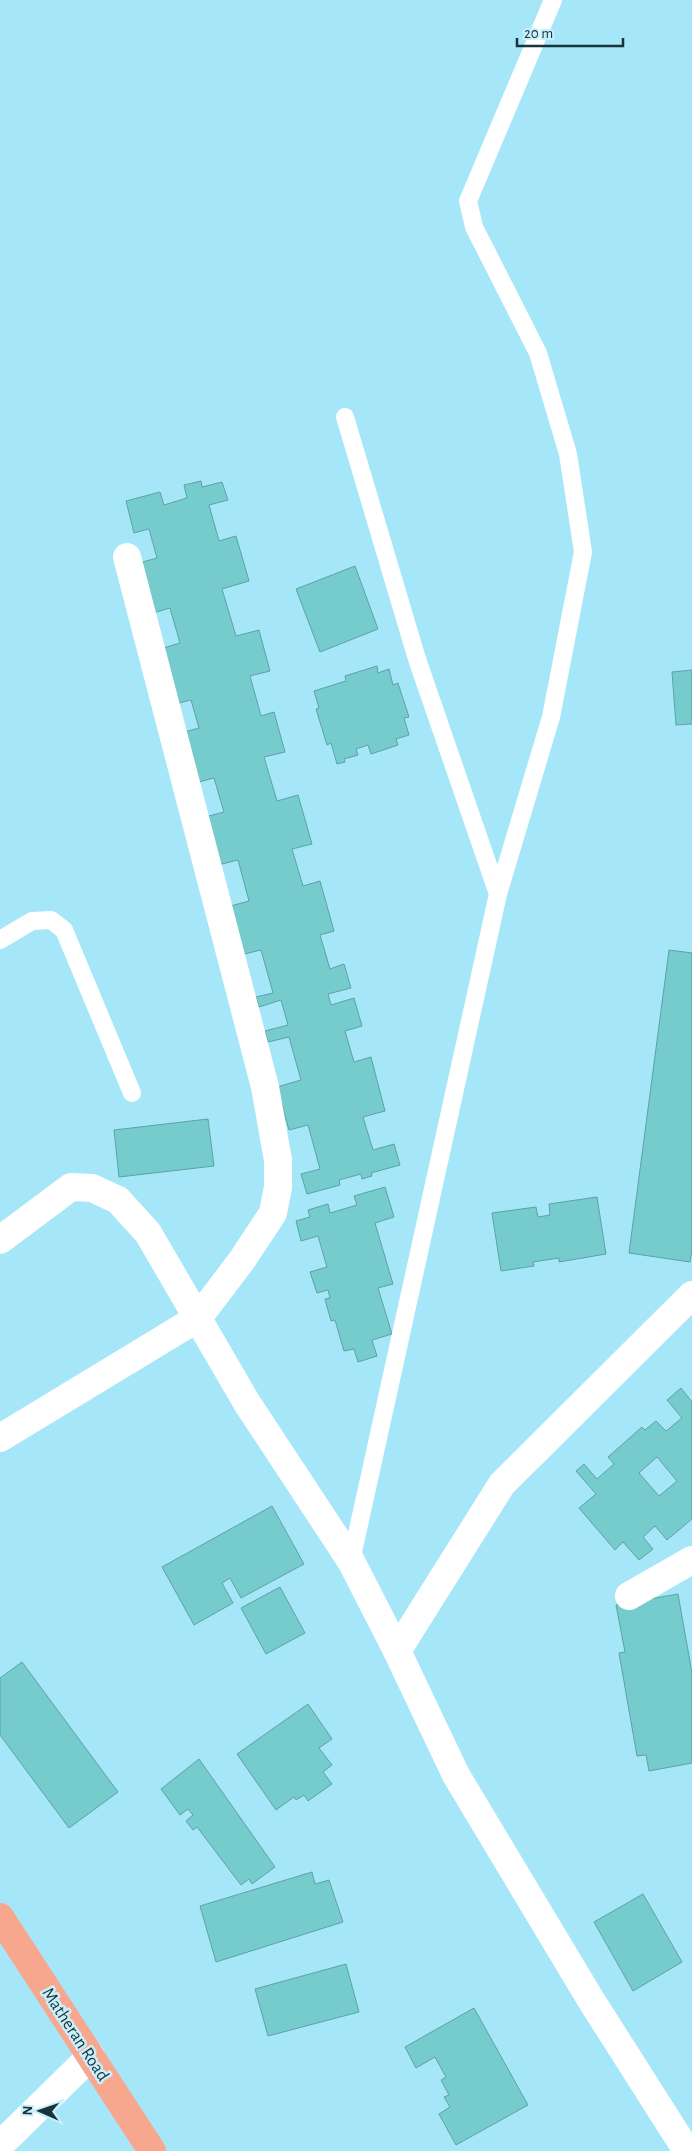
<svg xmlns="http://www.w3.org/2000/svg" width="692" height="2151" font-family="'Alegreya Sans',sans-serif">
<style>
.building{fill:#76cbcd;stroke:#5da2a4;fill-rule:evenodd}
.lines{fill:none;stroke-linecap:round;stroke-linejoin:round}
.service{stroke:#fff;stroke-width:18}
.minor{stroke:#fff;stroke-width:28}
.primary{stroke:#f8a78f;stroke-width:28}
.labels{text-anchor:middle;stroke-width:5;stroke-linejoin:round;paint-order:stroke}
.street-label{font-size:18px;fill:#18333a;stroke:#c9effa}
</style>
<rect width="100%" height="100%" fill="#a5e7f9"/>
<path class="building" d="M 201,481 L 202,487 L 222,482 L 228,500 L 209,505 L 219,541 L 236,536 L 249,581 L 222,589 L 236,636 L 259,630 L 270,671 L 250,676 L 261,716 L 274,712 L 285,752 L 264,757 L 277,801 L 298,795 L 312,844 L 292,849 L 303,886 L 320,881 L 334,931 L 320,935 L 330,969 L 344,964 L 351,988 L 328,994 L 331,1005 L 354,998 L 362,1026 L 345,1031 L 354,1062 L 371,1057 L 385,1111 L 363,1117 L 373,1150 L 394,1144 L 400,1165 L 371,1173 L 372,1176 L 362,1179 L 361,1174 L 339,1180 L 340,1185 L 307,1194 L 301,1174 L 320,1169 L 308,1125 L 289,1130 L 277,1087 L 301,1080 L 289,1037 L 268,1042 L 265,1031 L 288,1025 L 281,1000 L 259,1007 L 256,997 L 273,993 L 261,950 L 240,955 L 227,907 L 249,901 L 238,860 L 214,866 L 201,818 L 224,812 L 214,778 L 191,784 L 177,734 L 199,728 L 191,700 L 175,704 L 160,649 L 180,643 L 170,608 L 153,613 L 139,563 L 157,558 L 149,529 L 134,533 L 126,501 L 160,492 L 164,505 L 187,498 L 184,485 Z
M 355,566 L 378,629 L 320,652 L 296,589 Z
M 377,666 L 378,673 L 389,669 L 393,685 L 398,683 L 409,717 L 404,718 L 409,735 L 396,739 L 398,745 L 371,754 L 368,745 L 356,749 L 358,755 L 344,759 L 345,762 L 337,764 L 331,743 L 327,745 L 316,709 L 319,708 L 314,691 L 346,681 L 345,676 Z
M 692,670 L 692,724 L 676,725 L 672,672 Z
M 669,950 L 692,953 L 692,1250 L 690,1262 L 629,1253 Z
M 208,1119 L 214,1166 L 119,1177 L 114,1130 Z
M 385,1187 L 394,1217 L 375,1223 L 393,1284 L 378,1288 L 392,1334 L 372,1340 L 377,1356 L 358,1362 L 354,1349 L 344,1351 L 335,1320 L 331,1321 L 325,1299 L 330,1298 L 328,1290 L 317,1293 L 310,1272 L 327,1267 L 318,1236 L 301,1241 L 296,1221 L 310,1217 L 308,1210 L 328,1204 L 330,1213 L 357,1205 L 354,1196 Z
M 597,1197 L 606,1254 L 559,1262 L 559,1258 L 533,1262 L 534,1266 L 501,1271 L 492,1213 L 536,1207 L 538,1217 L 550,1215 L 549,1204 Z
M 681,1388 L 692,1402 L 692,1519 L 667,1540 L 655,1526 L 643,1537 L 653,1549 L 639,1560 L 623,1542 L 615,1550 L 579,1508 L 596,1494 L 576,1471 L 584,1464 L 597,1479 L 614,1464 L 608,1457 L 642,1427 L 645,1430 L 656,1421 L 666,1431 L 682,1418 L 667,1400 ZM 657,1457 L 677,1481 L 659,1496 L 639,1473 Z
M 272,1506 L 304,1564 L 241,1598 L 230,1578 L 222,1583 L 233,1603 L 194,1625 L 162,1567 Z
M 280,1587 L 305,1633 L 266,1654 L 241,1608 Z
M 678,1594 L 692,1673 L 692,1763 L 649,1771 L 646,1755 L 637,1756 L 619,1653 L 625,1652 L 616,1605 Z
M 22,1662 L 118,1792 L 69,1828 L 0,1735 L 0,1678 Z
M 308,1704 L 332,1739 L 319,1748 L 332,1765 L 323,1772 L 332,1784 L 308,1801 L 304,1795 L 296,1800 L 294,1797 L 276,1810 L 237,1754 Z
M 199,1759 L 275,1867 L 252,1884 L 249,1879 L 241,1885 L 197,1827 L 193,1830 L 186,1821 L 193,1815 L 188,1809 L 180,1815 L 161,1789 Z
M 312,1872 L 315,1884 L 329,1880 L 343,1922 L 216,1962 L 200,1906 Z
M 643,1894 L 682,1962 L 633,1991 L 594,1922 Z
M 346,1964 L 359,2012 L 268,2036 L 255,1989 Z
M 474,2008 L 528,2105 L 456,2145 L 439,2114 L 450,2107 L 444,2097 L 449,2095 L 441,2080 L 446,2077 L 435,2057 L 416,2068 L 405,2047 Z"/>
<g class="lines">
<path class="service" d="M 345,417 L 417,659 L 498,894
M 0,940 L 32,921 L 51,920 L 64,930 L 132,1093
M 351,1561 L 498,894 L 551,717 L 583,552 L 568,454 L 538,353 L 474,227 L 468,201 L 553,0"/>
<path class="minor" d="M 0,1240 L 71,1187 L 92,1188 L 118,1200 L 148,1233 L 247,1403 L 351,1561 L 397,1651 L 456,1775 L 591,2000 L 687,2151
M 0,1438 L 198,1318 L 242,1260 L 273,1213 L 278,1187 L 278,1160 L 265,1087 L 127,557
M 629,1596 L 692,1560
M 397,1651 L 502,1484 L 692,1295
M 0,2145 L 91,2056"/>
<path class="primary" d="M 0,1917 L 152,2151"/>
</g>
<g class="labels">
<g class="street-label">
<text transform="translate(76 2034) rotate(57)" y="6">Matheran Road</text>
</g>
</g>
<g transform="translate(40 2111) rotate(272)" stroke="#c9effa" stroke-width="4" paint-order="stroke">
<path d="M0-4L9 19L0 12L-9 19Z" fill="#18333a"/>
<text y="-8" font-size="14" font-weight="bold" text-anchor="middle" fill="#18333a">N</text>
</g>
<path d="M517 38v8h106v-8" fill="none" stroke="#18333a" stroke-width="2.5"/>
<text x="524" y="38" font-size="15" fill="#18333a" stroke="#c9effa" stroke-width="4" paint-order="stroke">20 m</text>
</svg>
